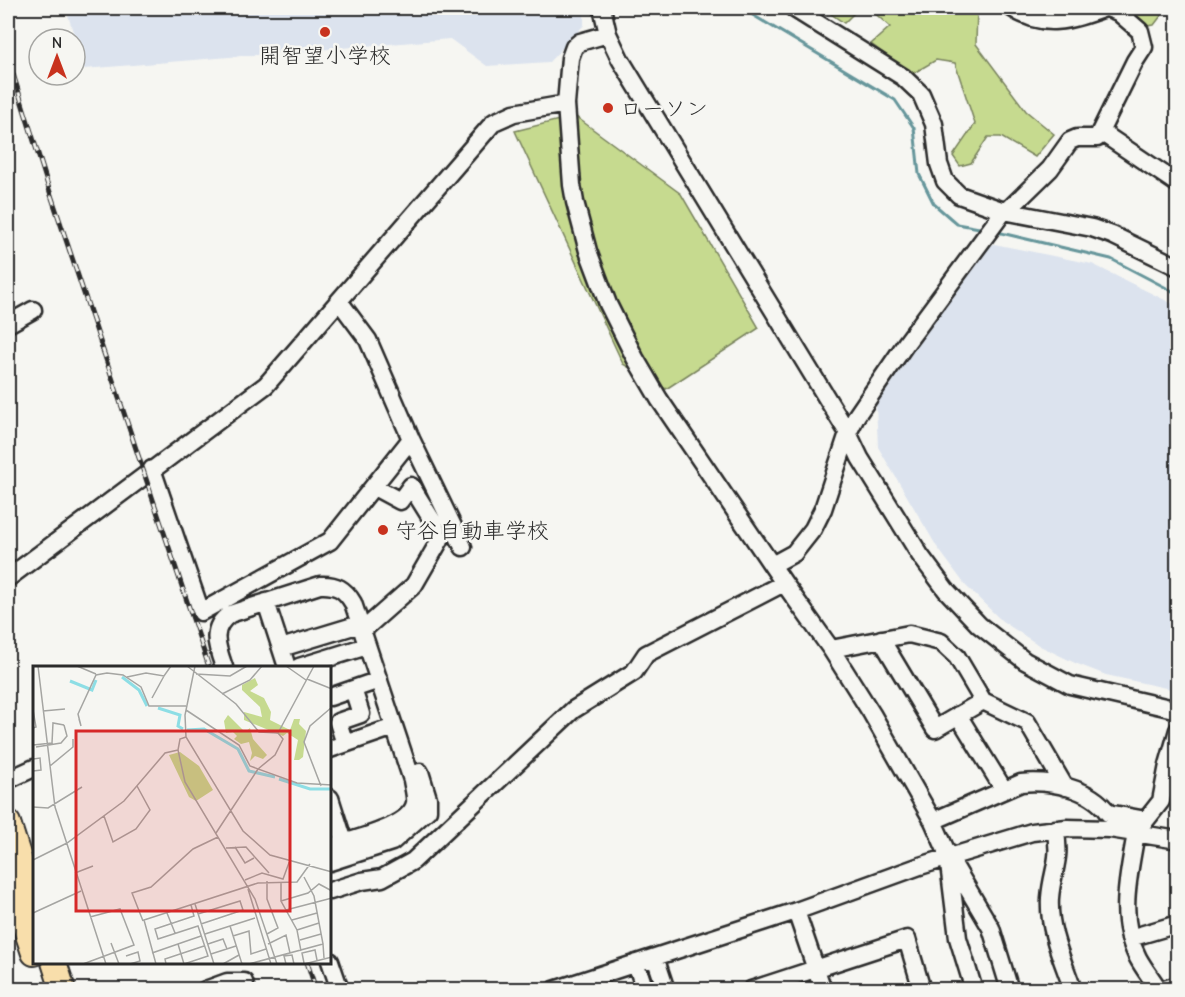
<svg xmlns="http://www.w3.org/2000/svg" width="1185" height="997" font-family="'Comic Neue','Klee One',sans-serif">
<style>
.built{fill:#dce3ee}
.green{fill:#c6da8f;stroke:#78825d;stroke-width:1.5}
.lines{fill:none;stroke-linecap:round;stroke-linejoin:round}
.stream{stroke:#66969b;stroke-width:3}
.minor-casing{stroke:#2b2b2b;stroke-width:21}
.highway-casing{stroke:#2b2b2b;stroke-width:28}
.minor{stroke:#f6f6f2;stroke-width:16}
.highway{stroke:#f8deab;stroke-width:24}
.rail-casing{stroke:#2b2b2b;stroke-width:5}
.rail{stroke:#f6f6f2;stroke-width:3;stroke-dasharray:9;stroke-linecap:butt}
.poi-dot{fill:#c8321e;stroke:#f6f6f2;stroke-width:2}
.labels{text-anchor:middle;stroke-width:5;stroke-linejoin:round;paint-order:stroke}
.poi-label{font-size:22px;fill:#2b2b2b;stroke:#f6f6f2;text-anchor:start}
.inset-river{fill:none;stroke:#8ddee5;stroke-width:3}
.inset-road{fill:none;stroke:#a5a5a2;stroke-width:1.5}
.view{fill:#d62828;fill-opacity:0.15;stroke:#d62828;stroke-width:3}
.inset-edge{fill:none;stroke:#2b2b2b;stroke-width:3}
</style>
<rect width="100%" height="100%" fill="#f6f6f2"/>
<filter id="ink" filterUnits="userSpaceOnUse"><feTurbulence type="fractalNoise" baseFrequency=".0167" numOctaves="2"/><feDisplacementMap in="SourceGraphic" scale="12" xChannelSelector="R" yChannelSelector="G"/><feConvolveMatrix kernelMatrix="1 2 1 2 8 2 1 2 1" color-interpolation-filters="sRGB"/></filter>
<g filter="url(#ink)">
<path class="built" d="M 66,8 L 584,8 L 584,25 L 549,62 L 487,66 L 450,39 L 84,69 Z
M 994,244 L 1092,264 L 1177,306 L 1177,693 L 1175,690 L 1106,675 L 1075,663 L 1040,646 L 1002,621 L 966,586 L 937,547 L 878,447 L 876,405 L 983,250 Z"/>
<path class="green" d="M 827,8 L 859,8 L 844,23 L 827,11 Z
M 869,8 L 977,8 L 976,44 L 1026,111 L 1054,134 L 1035,157 L 1001,137 L 988,137 L 971,163 L 960,166 L 953,156 L 975,124 L 955,63 L 936,60 L 912,74 L 871,44 L 890,27 Z
M 1109,8 L 1167,8 L 1154,25 L 1146,26 Z
M 575,116 L 681,194 L 759,328 L 666,389 L 623,364 L 515,131 Z"/>
<g class="lines">
<path class="stream" d="M 741,8 L 895,100 L 914,128 L 919,174 L 934,204 L 957,224 L 985,229
M 997,232 L 1111,259 L 1178,294"/>
<g class="minor-casing">
<path id="minor" d="M 602,8 L 608,34 L 620,59 L 848,433 L 860,458 L 920,555 L 946,590 L 979,625 L 1025,661 L 1070,685 L 1178,710
M 793,8 L 903,77 L 921,94 L 934,124 L 939,164 L 945,181 L 959,195 L 1004,211 L 1092,228 L 1112,235 L 1178,267
M 1012,8 C 1044,30 1071,20 1105,8
M 608,34 L 580,42 L 574,47 L 570,58 L 566,104 L 572,185 L 575,202 L 588,251 L 608,304 L 635,358 L 659,399 L 784,583 L 831,649 L 872,714 L 933,821 L 949,857 L 991,928 L 1010,990
M 1101,132 L 1178,184
M 1007,211 L 1050,169 L 1070,141 L 1077,138 L 1097,138 L 1135,61 L 1144,47 L 1140,31 L 1118,12 L 1107,8
M 8,324 L 33,310
M 411,439 L 463,547
M 152,469 L 201,612 L 330,541 L 411,439 L 368,340 L 339,301
M 772,565 L 794,553 L 813,529 L 823,509 L 848,433 L 857,415 L 907,342 L 1004,211
M 8,578 L 266,385 L 494,122 L 514,113 L 566,104
M 266,602 L 287,667
M 362,631 L 414,585 L 440,540 L 434,523 L 411,486 L 400,501 L 374,487
M 881,639 L 935,729 L 983,701
M 281,648 L 360,624
M 831,649 L 909,634 L 941,642 L 957,657 L 983,701 L 1027,722 L 1065,787
M 224,667 C 217,647 209,628 230,614 L 320,585 C 336,584 345,589 353,603 L 412,780 C 413,787 416,796 415,803 C 410,828 352,839 330,847
M 299,667 L 367,646
M 330,697 L 379,680
M 958,715 L 1004,790
M 345,744 L 338,722 L 361,714 L 353,689
M 330,749 L 394,727
M 8,780 L 34,768
M 330,798 L 344,842
M 933,821 L 1021,783 C 1050,780 1091,788 1108,813 L 1146,820 L 1161,801 L 1168,765 L 1178,730
M 1055,829 C 1062,860 1052,870 1050,898 C 1048,930 1063,961 1073,990
M 1136,833 C 1129,875 1117,918 1138,958 C 1144,969 1152,979 1159,990
M 330,862 L 392,842 L 428,810 L 428,798 L 420,772
M 949,864 L 958,938 L 974,990
M 330,891 L 362,881 L 382,878 L 413,861 L 573,710 L 634,672 L 646,654 L 784,583
M 796,911 L 823,990
M 1130,938 L 1178,924
M 655,957 L 666,990
M 330,961 L 340,990
M 636,963 L 645,990
M 205,990 L 227,982 L 244,982 L 246,990
M 554,990 L 796,911 L 920,866 L 1032,832 L 1067,828 L 1110,829 L 1178,840
M 751,990 L 907,939 L 922,990
M 1161,990 L 1178,985"/>
</g>
<g class="highway-casing">
<path id="highway" d="M 8,823 L 34,905
M 12,887 L 34,953
M 54,962 L 63,990"/>
</g>
<use href="#minor" class="minor"/>
<use href="#highway" class="highway"/>
<g class="rail-casing">
<path id="rail" d="M 8,58 L 49,189 L 209,667
M 307,962 L 316,990"/>
</g>
<use href="#rail" class="rail"/>
</g>
</g>
<g class="poi-dot">
<circle cx="325" cy="32" r="6"/>
<circle cx="608" cy="108" r="6"/>
<circle cx="383" cy="530" r="6"/>
</g>
<g class="labels">
<g class="poi-label">
<text x="325" y="63" text-anchor="middle">開智望小学校</text>
<text x="620" y="116">ローソン</text>
<text x="395" y="538">守谷自動車学校</text>
</g>
</g>
<g transform="translate(33 666)">
<rect width="298" height="298" fill="#f6f6f2"/>
<path d="M 222,12 L 225,19 L 217,25 L 231,32 L 238,46 L 237,54 L 257,64 L 261,53 L 267,53 L 266,58 L 273,65 L 270,91 L 266,94 L 261,94 L 265,74 L 254,67 L 250,70 L 211,54 L 211,46 L 229,51 L 227,41 L 209,24 L 209,19 ZM 195,49 L 212,66 L 217,62 L 220,73 L 234,89 L 230,93 L 222,90 L 217,95 L 219,87 L 216,76 L 208,78 L 201,73 L 204,70 L 200,66 L 193,67 L 191,55 ZM 147,86 L 166,100 L 180,124 L 163,135 L 156,131 L 136,89 Z" fill="#c6da8f"/>
<path class="inset-river" d="M 89,11 L 106,24 L 114,40M 37,15 L 59,24 L 63,14M 125,42 L 147,49 L 145,60 L 150,63M 154,64 L 171,63 L 205,83 L 216,105 L 242,111M 246,113 L 277,123 L 299,123"/>
<path class="inset-road" d="M 5,0 L 22,141 L 73,298M 44,0 L 63,8M 154,0 L 203,38 L 226,66 L 245,67M 162,0 L 152,49 L 153,71 L 210,165 L 237,189 L 299,206M 253,0 L 273,14M 163,8 L 197,10 L 214,0M 94,11 L 113,7 L 131,10 L 138,0M 274,13 L 299,23M 189,28 L 217,14 L 229,0M 119,32 L 131,10M 0,44 L 3,61 L 0,62M 153,44 L 206,79 L 217,100 L 264,117 L 299,119M 10,45 L 32,43M 46,53 L 48,60 L 45,48 L 63,9 L 74,7 L 90,9 L 108,21 L 116,40 L 153,40M 245,67 L 281,0M 153,71 L 147,73 L 145,84 L 152,116 L 222,233 L 244,298M 0,79 L 19,77 L 20,57 L 31,59M 3,81 L 28,77 L 34,70 L 31,59M 0,93 L 7,92 L 8,104 L 0,105M 17,100 L 40,81 L 40,73M 225,103 L 242,89 L 250,73 L 245,67M 288,120 L 271,76 L 277,60 L 299,41M 0,141 L 15,142 L 49,121M 71,150 L 80,176 L 103,163 L 117,144 L 104,120M 183,167 L 225,103M 202,181 L 212,197 L 221,192M 193,182 L 213,181 L 236,207M 0,194 L 34,177 L 91,135 L 132,87 L 145,84M 42,207 L 60,200M 271,211 L 281,230 L 290,278M 212,214 L 229,207 L 250,213 L 257,194M 248,216 L 248,235 L 264,264 L 268,285M 215,223 L 238,298M 248,235 L 275,227 L 286,218 L 299,225M 162,238 L 181,298M 253,244 L 299,232M 0,247 L 48,225M 134,247 L 142,267M 165,248 L 207,235 L 210,244 L 168,258M 259,254 L 284,247M 110,255 L 99,227 L 118,221 L 160,183 L 185,171M 197,260 L 209,298M 264,264 L 286,257M 172,268 L 222,252M 234,268 L 245,262 L 234,233 L 234,215M 200,270 L 216,265 L 218,288 L 233,283M 267,274 L 288,268M 78,277 L 86,298M 145,278 L 151,298M 175,278 L 190,273 L 194,283M 235,278 L 253,269 L 257,287M 119,287 L 168,270M 178,288 L 203,280M 93,290 L 105,286 L 107,295 L 97,298M 271,297 L 269,287 L 282,284 L 284,294M 50,298 L 101,279 L 87,243 L 57,251M 123,298 L 111,254 L 225,217 L 264,216 L 277,198M 133,298 L 132,293 L 171,280M 151,298 L 175,290 L 165,260 L 125,273 L 122,263 L 161,250 L 158,239M 190,298 L 206,289M 216,298 L 290,278 L 291,292M 253,298 L 251,290 L 259,289 L 261,298M 271,298 L 299,291"/>
<path class="view" d="M 43,65 L 257,65 L 257,245 L 43,245 Z"/>
<rect width="298" height="298" class="inset-edge"/>
</g>
<rect width="1185" height="997" fill="none" stroke="#f6f6f2" stroke-width="30"/>
<rect x="15" y="15" width="1155" height="967" fill="none" stroke="#2b2b2b" stroke-width="2" filter="url(#ink)"/>
<g transform="translate(57 57)"><circle r="28" fill="#f6f6f2" stroke="#a5a5a2" stroke-width="1.5"/>
<path d="M0-4.5L10 22L0 15L-10 22Z" fill="#c8321e"/>
<text y="-9" font-size="16" font-weight="bold" text-anchor="middle" fill="#2b2b2b">N</text>
</g>
</svg>
